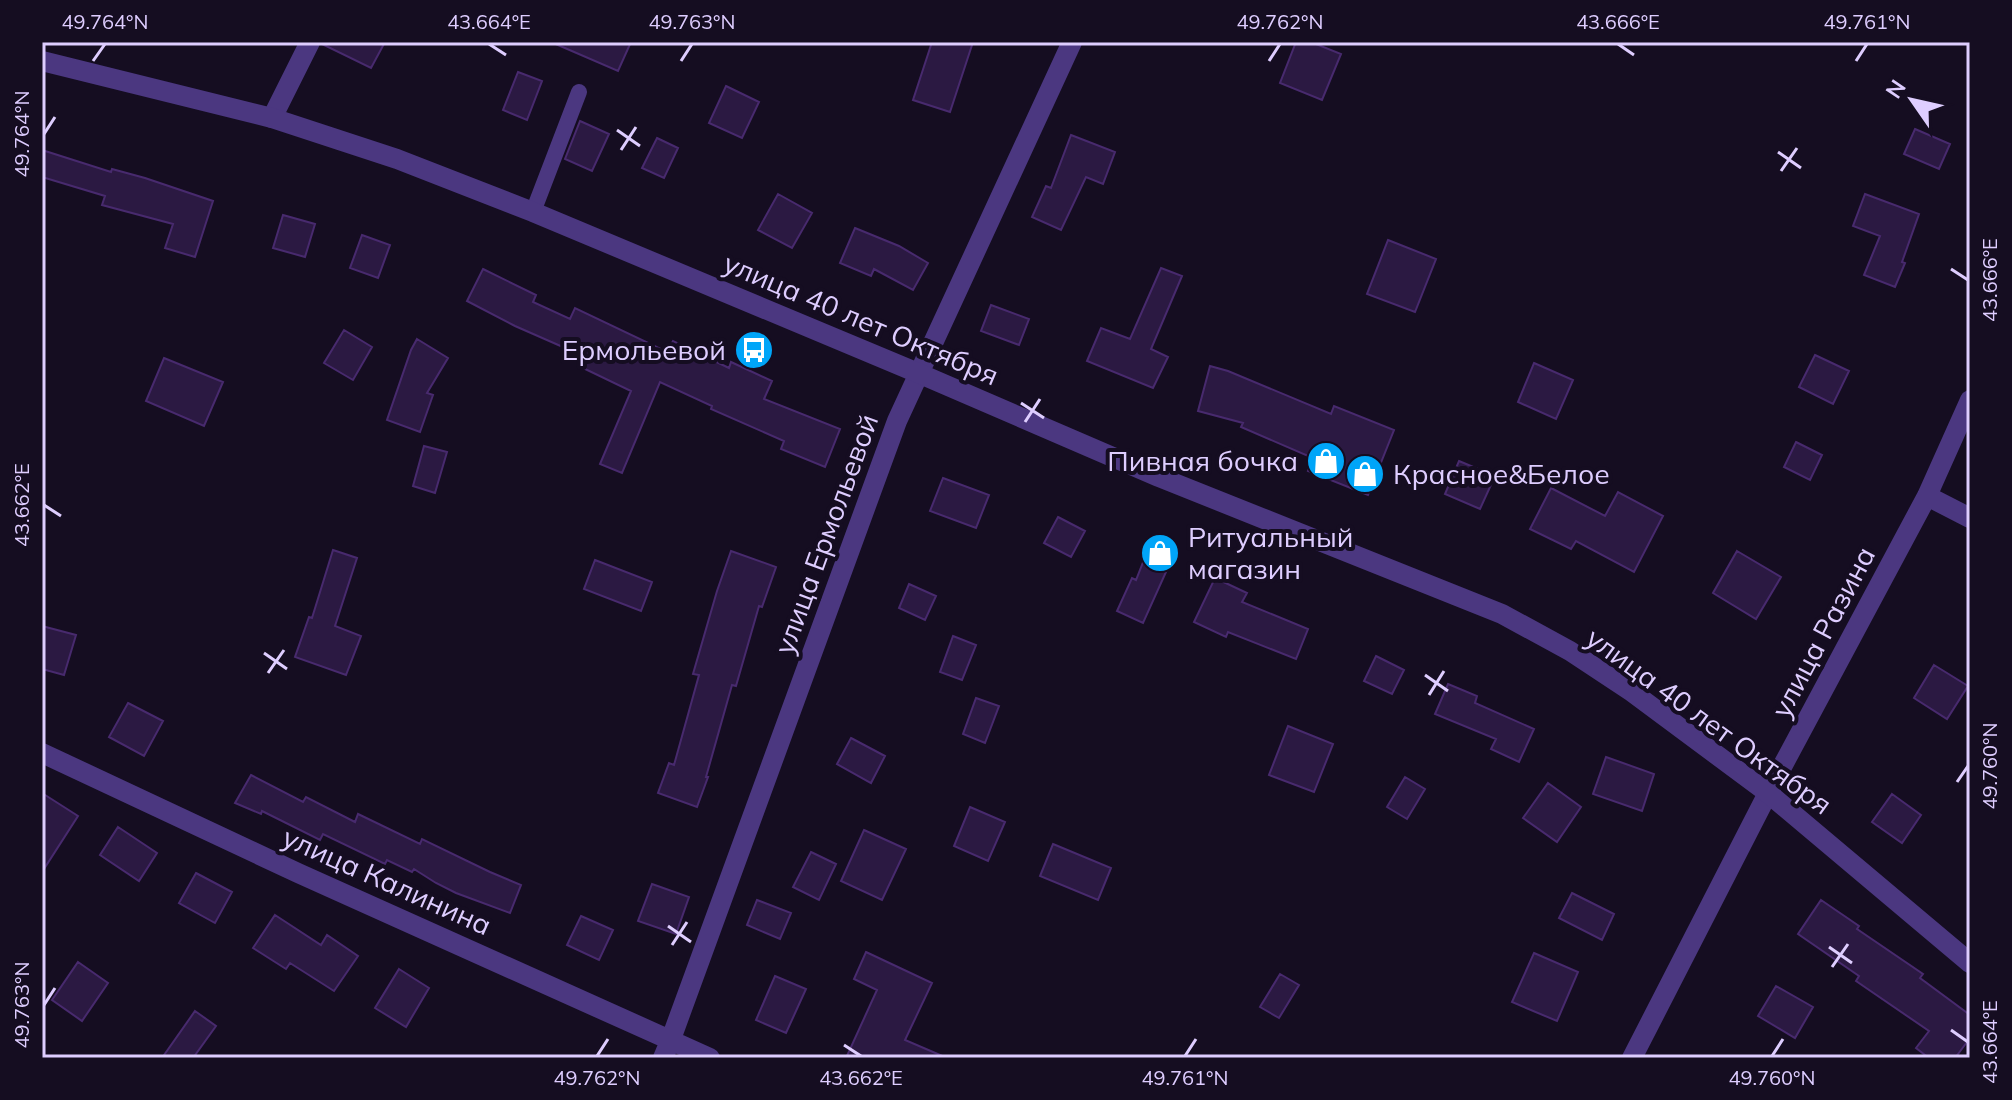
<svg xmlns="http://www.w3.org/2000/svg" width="2012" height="1100" font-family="Mulish,sans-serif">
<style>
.building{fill:#2b1942;stroke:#482a6e;stroke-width:2}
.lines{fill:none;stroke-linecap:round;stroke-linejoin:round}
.service{stroke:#4b3780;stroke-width:16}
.minor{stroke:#4b3780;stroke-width:20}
.tertiary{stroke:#4b3780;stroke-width:20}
.ticks{fill:none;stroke:#decdff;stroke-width:3}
.labels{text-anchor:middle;stroke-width:8;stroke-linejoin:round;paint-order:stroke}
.street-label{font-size:28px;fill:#decdff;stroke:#150d21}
.poi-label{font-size:28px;fill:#decdff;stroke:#150d21;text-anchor:end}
.neatline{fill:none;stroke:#decdff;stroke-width:3}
.ticks-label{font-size:20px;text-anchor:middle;fill:#decdff}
</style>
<rect width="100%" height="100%" fill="#150d21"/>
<path class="building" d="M 323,42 L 385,42 L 371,68 L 322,44 Z
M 551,42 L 631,42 L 618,71 Z
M 932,42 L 973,42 L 950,112 L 913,100 Z
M 1296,42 L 1311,42 L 1341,54 L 1322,100 L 1280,83 Z
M 518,72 L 542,81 L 527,120 L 503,110 Z
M 726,86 L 759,102 L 742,138 L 709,123 Z
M 580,121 L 609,134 L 592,171 L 565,159 Z
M 1915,129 L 1950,144 L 1939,169 L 1904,154 Z
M 1071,135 L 1115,152 L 1103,184 L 1086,177 L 1061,230 L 1032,217 L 1046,186 L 1051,188 Z
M 657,138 L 678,148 L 664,178 L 642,168 Z
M 42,150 L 111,172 L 112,169 L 145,178 L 213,201 L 195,257 L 165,248 L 173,224 L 102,205 L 105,196 L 42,177 Z
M 778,194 L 812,213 L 792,248 L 758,230 Z
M 1865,194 L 1919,214 L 1902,262 L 1905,263 L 1895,287 L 1864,275 L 1880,236 L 1853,226 Z
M 283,215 L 315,224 L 305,257 L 273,248 Z
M 855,228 L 899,246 L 928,263 L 913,290 L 874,269 L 871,276 L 840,263 Z
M 362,235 L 390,245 L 378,278 L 350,268 Z
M 1388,240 L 1436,259 L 1415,312 L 1367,294 Z
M 1161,268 L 1182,276 L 1151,349 L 1168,357 L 1153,388 L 1087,361 L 1101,328 L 1130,339 Z
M 483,269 L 536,295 L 533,302 L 570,319 L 575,308 L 667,352 L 673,341 L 729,368 L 731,362 L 772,381 L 764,399 L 840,429 L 825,467 L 781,449 L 784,441 L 711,409 L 712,406 L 660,382 L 622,473 L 600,464 L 631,391 L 583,368 L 588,358 L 515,326 L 467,301 Z
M 991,305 L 1029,319 L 1019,345 L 981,331 Z
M 344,330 L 372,347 L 353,380 L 324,363 Z
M 417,339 L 448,358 L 427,393 L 433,395 L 420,432 L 387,420 L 411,350 Z
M 1815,355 L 1849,371 L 1833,404 L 1799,387 Z
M 164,358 L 223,382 L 204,426 L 146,401 Z
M 1534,363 L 1573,380 L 1556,419 L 1518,402 Z
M 1210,366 L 1228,371 L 1331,414 L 1334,406 L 1394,430 L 1368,495 L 1308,471 L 1313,458 L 1241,427 L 1243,423 L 1198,411 Z
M 1796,442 L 1822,455 L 1810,480 L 1784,467 Z
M 424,446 L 447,452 L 435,493 L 413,486 Z
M 1459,461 L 1495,476 L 1480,509 L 1445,494 Z
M 943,478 L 989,495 L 976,528 L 930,511 Z
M 1551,488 L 1605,516 L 1618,492 L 1663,516 L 1634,572 L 1576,541 L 1571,549 L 1530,529 Z
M 1058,517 L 1085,531 L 1071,557 L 1044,543 Z
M 1151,542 L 1175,552 L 1143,623 L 1117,611 L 1132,578 L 1136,580 Z
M 333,550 L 357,558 L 335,626 L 361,636 L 346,675 L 295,657 L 309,617 L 312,618 Z
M 731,551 L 776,567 L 762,607 L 759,606 L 736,686 L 732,685 L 706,777 L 708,777 L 697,807 L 658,793 L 669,763 L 674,765 L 699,675 L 693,674 L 717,591 Z
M 1737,551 L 1781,577 L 1756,619 L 1713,593 Z
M 595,560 L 652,582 L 641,611 L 584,589 Z
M 1215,578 L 1247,593 L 1242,602 L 1308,629 L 1296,659 L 1228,632 L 1226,637 L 1194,622 Z
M 909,584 L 936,596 L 925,620 L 899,608 Z
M 42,626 L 76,635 L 64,675 L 42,669 Z
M 953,636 L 976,645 L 962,680 L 940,672 Z
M 1376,656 L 1404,670 L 1392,694 L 1364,681 Z
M 1934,665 L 1968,686 L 1947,719 L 1914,698 Z
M 1448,684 L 1477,696 L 1475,703 L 1534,729 L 1519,762 L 1491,749 L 1496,739 L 1435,714 Z
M 976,698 L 999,706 L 985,743 L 963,734 Z
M 128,703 L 163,721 L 144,756 L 109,737 Z
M 1288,726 L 1333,744 L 1314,792 L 1269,775 Z
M 851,738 L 885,756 L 871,783 L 837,764 Z
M 1606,757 L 1654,774 L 1642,811 L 1593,794 Z
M 251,775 L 303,802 L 306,797 L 355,822 L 358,814 L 420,844 L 422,839 L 490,872 L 521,885 L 510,913 L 456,893 L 436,883 L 414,869 L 412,872 L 387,860 L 385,864 L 323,834 L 320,840 L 262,811 L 261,814 L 235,803 Z
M 1405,777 L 1425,789 L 1407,819 L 1387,807 Z
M 1548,783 L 1581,807 L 1557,842 L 1523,818 Z
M 42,793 L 78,816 L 42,872 Z
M 1892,794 L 1921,815 L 1902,843 L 1872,822 Z
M 970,807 L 1005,822 L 988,861 L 954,846 Z
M 118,827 L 157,853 L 139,881 L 100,855 Z
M 864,830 L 906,849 L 882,900 L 841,881 Z
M 1053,844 L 1111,868 L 1098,900 L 1040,876 Z
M 811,852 L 836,864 L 819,900 L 793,887 Z
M 196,873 L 232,892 L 215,923 L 179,903 Z
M 652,884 L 689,897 L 676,934 L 638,921 Z
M 1572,893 L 1614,914 L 1602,940 L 1559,918 Z
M 757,900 L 791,913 L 780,939 L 747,925 Z
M 1821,900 L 1859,926 L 1857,929 L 1923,974 L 1920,978 L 1970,1015 L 1970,1038 L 1955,1058 L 1929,1058 L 1916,1048 L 1929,1031 L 1856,981 L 1859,976 L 1798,934 Z
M 275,915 L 321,945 L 327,935 L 358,956 L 334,991 L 290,963 L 286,969 L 253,948 Z
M 581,916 L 613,930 L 599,960 L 567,945 Z
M 866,952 L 932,983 L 905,1040 L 947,1058 L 846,1058 L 877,990 L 854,979 Z
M 1534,953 L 1578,972 L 1557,1021 L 1512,1002 Z
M 78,962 L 108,983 L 82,1021 L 52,1000 Z
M 399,969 L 429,988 L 406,1027 L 375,1008 Z
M 1280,974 L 1299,985 L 1279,1018 L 1260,1007 Z
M 775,976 L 806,989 L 786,1033 L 756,1020 Z
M 1776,986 L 1813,1007 L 1795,1038 L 1758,1016 Z
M 195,1011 L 216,1026 L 193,1058 L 162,1058 Z"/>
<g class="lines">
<path class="service" d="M 533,212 L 579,92"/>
<path class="minor" d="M 272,118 L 310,42
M 1927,496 L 1970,518
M 42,753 L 298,873 L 710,1058
M 663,1058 L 671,1039 L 897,421 L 1072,42
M 1632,1058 L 1768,793 L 1927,496 L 1970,400"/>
<path class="tertiary" d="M 42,61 L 272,118 L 397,159 L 533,212 L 918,373 L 1159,477 L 1502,614 L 1570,651 L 1632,692 L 1768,793 L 1970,963"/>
</g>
<path class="ticks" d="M 489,44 L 506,55M 1618,44 L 1634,55M 93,61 L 105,44M 681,61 L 692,44M 1269,61 L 1280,44M 1856,61 L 1867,44M 617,130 L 640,146M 44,134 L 55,117M 621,150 L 636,127M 1778,152 L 1801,168M 1781,171 L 1797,148M 1951,269 L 1968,280M 1021,403 L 1044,418M 1025,422 L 1040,399M 44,505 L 61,516M 264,653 L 287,669M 268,673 L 284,650M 1425,675 L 1448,691M 1429,695 L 1444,671M 1957,782 L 1968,766M 668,926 L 691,942M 672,945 L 687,922M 1829,947 L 1852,963M 1832,967 L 1848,944M 44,1005 L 55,988M 1951,1030 L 1968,1042M 844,1045 L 861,1056M 597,1056 L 608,1039M 1185,1056 L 1196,1039M 1772,1056 L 1783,1039"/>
<defs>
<g id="bus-disc" transform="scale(2)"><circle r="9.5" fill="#00a5f8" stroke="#150d21"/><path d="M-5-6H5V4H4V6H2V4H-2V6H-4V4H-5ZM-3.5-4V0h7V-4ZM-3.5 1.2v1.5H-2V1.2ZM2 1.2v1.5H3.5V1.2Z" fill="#fff"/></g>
<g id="shop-disc" transform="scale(2)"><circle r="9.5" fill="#00a5f8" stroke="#150d21"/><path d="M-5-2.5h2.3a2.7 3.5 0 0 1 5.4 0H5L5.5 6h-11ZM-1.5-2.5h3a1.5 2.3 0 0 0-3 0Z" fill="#fff"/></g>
</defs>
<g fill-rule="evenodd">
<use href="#bus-disc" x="754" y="350"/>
<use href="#shop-disc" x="1326" y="461"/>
<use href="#shop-disc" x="1365" y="474"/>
<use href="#shop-disc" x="1160" y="553"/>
</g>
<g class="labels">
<g class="street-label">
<text transform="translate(861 319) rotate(23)" y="10">улица 40 лет Октября</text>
<text transform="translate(826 534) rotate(-70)" y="10">улица Ермольевой</text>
<text transform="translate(1823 632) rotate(-62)" y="10">улица Разина</text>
<text transform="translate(1709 721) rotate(36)" y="10">улица 40 лет Октября</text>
<text transform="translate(387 881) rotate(24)" y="10">улица Калинина</text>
</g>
<g class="poi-label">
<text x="726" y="360">Ермольевой</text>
<text x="1298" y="471">Пивная бочка</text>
<text x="1393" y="484" text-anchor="start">Красное&amp;Белое</text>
<text x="1188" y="547" text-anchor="start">Ритуальный<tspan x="1188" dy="32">магазин</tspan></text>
</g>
</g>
<rect width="2012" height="1100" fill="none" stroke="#150d21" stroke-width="88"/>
<g transform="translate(1912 100) rotate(304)" stroke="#150d21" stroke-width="6" paint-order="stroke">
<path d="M0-6L14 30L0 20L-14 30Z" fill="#decdff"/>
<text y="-12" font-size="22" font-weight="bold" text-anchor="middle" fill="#decdff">N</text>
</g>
<rect x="44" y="44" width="1924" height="1012" class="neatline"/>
<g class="ticks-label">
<text x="105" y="29">49.764°N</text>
<text x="489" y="29">43.664°E</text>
<text x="692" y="29">49.763°N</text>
<text x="1280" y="29">49.762°N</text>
<text x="1618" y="29">43.666°E</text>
<text x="1867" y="29">49.761°N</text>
<text transform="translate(22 134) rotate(-90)" y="7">49.764°N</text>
<text transform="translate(1990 280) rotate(-90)" y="7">43.666°E</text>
<text transform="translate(22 505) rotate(-90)" y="7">43.662°E</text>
<text transform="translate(1990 766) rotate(-90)" y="7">49.760°N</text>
<text transform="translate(22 1005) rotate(-90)" y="7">49.763°N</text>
<text transform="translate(1990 1042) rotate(-90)" y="7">43.664°E</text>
<text x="597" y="1085">49.762°N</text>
<text x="861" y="1085">43.662°E</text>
<text x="1185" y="1085">49.761°N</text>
<text x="1772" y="1085">49.760°N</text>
</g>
</svg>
